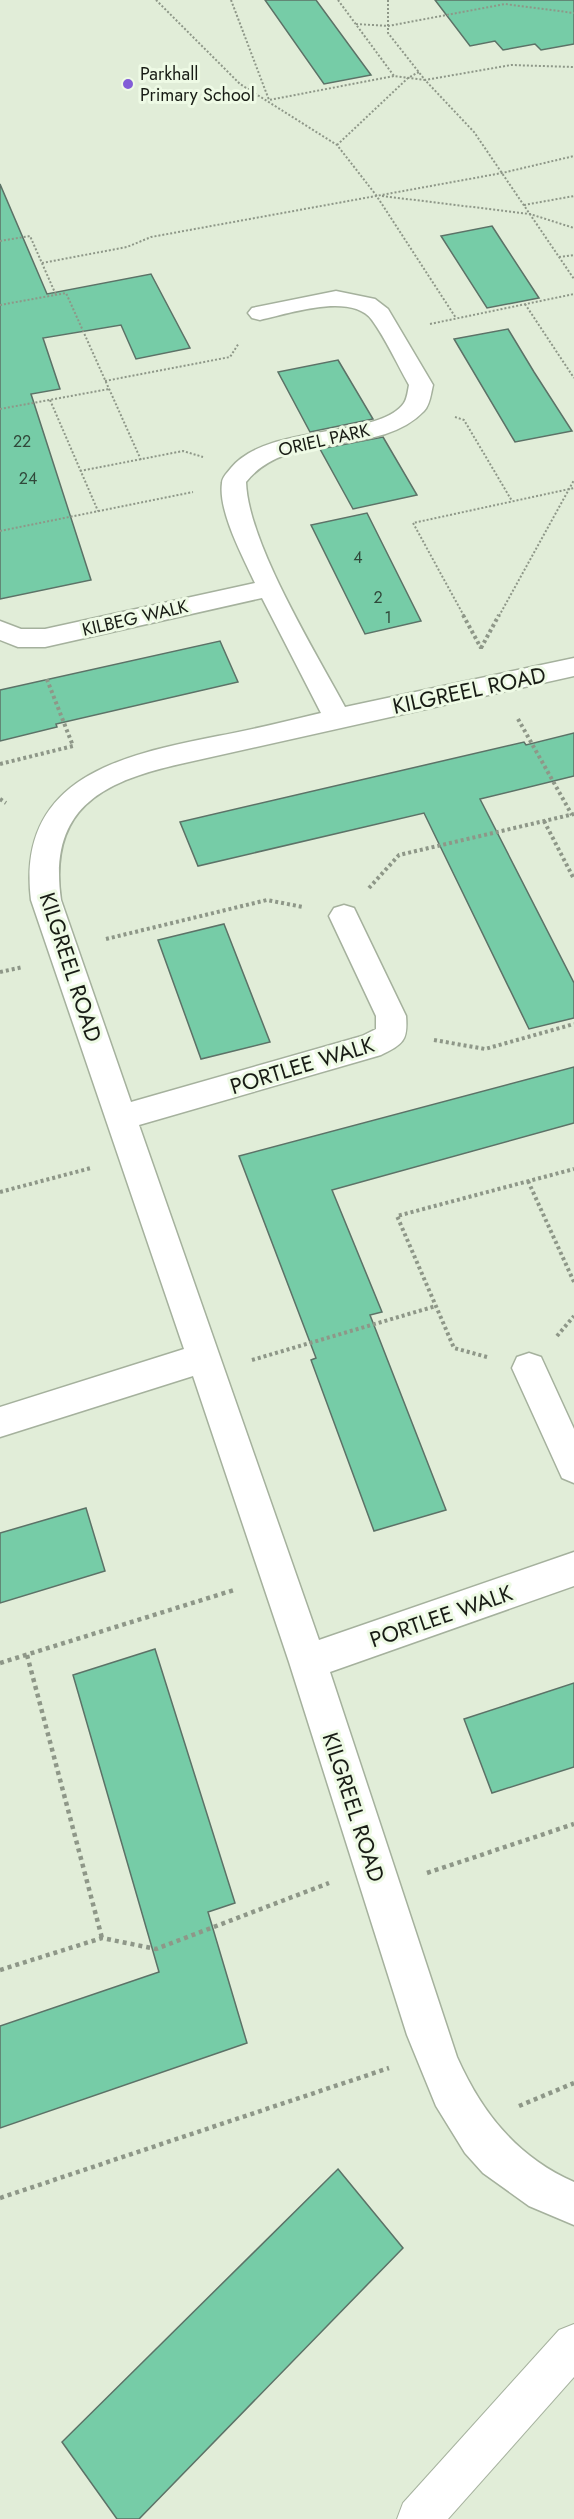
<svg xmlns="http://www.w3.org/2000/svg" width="574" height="2519" font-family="Jost,sans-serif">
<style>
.building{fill:#76cca7;stroke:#5c7267;stroke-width:1.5}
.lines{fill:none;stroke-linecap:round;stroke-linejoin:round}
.lane-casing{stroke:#a5b19d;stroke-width:2}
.street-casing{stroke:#a5b19d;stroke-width:3}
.path-far2{stroke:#8e9788;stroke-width:2;stroke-dasharray:2 2;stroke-linecap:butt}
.path-far1{stroke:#8e9788;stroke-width:4;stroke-dasharray:3 3;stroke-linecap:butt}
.path{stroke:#8e9788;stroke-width:4.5;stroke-dasharray:4 4;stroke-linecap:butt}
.lane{fill:#fff;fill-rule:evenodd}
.street{fill:#fff;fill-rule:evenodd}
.poi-dot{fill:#825dd7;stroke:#eefae5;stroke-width:2}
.labels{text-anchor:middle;stroke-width:6;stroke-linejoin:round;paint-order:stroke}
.far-number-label{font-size:16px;fill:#30483a}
.far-poi-label{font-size:18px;fill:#181c15;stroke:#eefae5;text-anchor:start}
.far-street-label{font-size:18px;fill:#181c15;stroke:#eefae5}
.street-label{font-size:22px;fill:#181c15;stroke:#eefae5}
</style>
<rect width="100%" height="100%" fill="#e1edd8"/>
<path class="building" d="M 265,0 L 316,0 L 371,75 L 324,84 Z
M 435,0 L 574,0 L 574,44 L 541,50 L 535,44 L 503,50 L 495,41 L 470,46 Z
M 0,184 L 47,294 L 151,274 L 190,348 L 136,359 L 121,325 L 43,338 L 60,389 L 31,394 L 91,580 L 0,599 Z
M 492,226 L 503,243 L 539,298 L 487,308 L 441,236 Z
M 508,329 L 534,372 L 572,431 L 515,442 L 454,339 Z
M 338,360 L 373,419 L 310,432 L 278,372 Z
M 383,437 L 417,495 L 353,509 L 320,449 Z
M 367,513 L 421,621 L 365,634 L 311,525 Z
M 220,641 L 238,682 L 56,724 L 57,727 L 0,741 L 0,690 Z
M 574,733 L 574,776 L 480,799 L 574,983 L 574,1018 L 529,1029 L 424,813 L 198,866 L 180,822 L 524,742 L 526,745 Z
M 224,924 L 270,1042 L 201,1059 L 158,940 Z
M 574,1067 L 574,1123 L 332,1190 L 382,1312 L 370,1315 L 446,1510 L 374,1531 L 311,1360 L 316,1358 L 239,1156 Z
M 86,1508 L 105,1571 L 0,1603 L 0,1533 Z
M 155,1649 L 235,1903 L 208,1912 L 247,2043 L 0,2128 L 0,2026 L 159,1972 L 73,1675 Z
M 574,1683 L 574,1767 L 492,1793 L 464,1719 Z
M 338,2169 L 403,2248 L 139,2519 L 117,2519 L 62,2442 Z"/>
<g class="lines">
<g class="lane-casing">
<path id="lane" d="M 574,2324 L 574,2377 L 448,2519 L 397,2519 L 403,2503 L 559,2330 Z"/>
</g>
<g class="street-casing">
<path id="street" d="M 336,291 L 375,299 L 388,309 L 433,385 C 431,393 430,405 424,411 C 378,459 289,428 246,482 C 248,543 315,651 345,707 L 574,658 L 574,676 L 180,764 C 100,782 48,810 61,900 L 131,1102 L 362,1036 L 376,1029 L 376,1016 L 329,916 L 334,908 L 344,905 L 354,908 L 406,1016 C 408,1041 403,1044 381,1055 L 139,1125 L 319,1640 L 574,1552 L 574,1586 L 330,1672 L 457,2057 C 482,2113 517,2157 574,2182 L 574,2225 L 529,2206 L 483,2173 L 465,2153 L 436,2106 L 407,2035 L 289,1662 L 193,1376 L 0,1437 L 0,1407 L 184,1349 L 31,900 C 16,777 122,755 218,736 C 252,730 286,721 321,713 L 262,598 L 45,647 L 18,647 L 0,640 L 0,621 L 21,629 L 45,629 L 255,583 C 243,557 218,511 222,483 C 222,477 228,472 231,468 C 267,423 379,439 404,403 C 407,399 408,390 409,385 C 397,364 386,339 372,320 C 351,292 288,314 260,320 L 252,318 L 248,313 L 252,308 Z
M 529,1353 L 541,1357 L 574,1429 L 574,1483 L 562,1478 L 512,1368 L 517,1357 Z"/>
</g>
<path class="path-far2" d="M 156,0 L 240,84 L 337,145 L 376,195 L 456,318
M 231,0 L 269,100 L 394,76
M 338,0 L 394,76 L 425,80 L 474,132 L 574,279
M 388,0 L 388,33 L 425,80 L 511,65 L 574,67
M 356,24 L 388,26 L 505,4 L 574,13
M 337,145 L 408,78 L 419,72
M 382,196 L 530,214 L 574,228
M 524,205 L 574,196
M 0,241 L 30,236 L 56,295
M 559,257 L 574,255
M 42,263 L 127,247 L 151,237 L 502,173 L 574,156
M 525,304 L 574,378
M 0,305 L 66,293 L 141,460
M 430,324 L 574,294
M 105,381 L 230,357 L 239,343
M 50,400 L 98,511
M 0,409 L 109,389
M 455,417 L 464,420 L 512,501
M 80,471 L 183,451 L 203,457
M 0,531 L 193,492
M 464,616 L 413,523 L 574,488
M 499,616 L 574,480"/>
<path class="path-far1" d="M 463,615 L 481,648
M 481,648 L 499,615
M 518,719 L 572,815
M 0,764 L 73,746 L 46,677
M 0,799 L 6,803
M 544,821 L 574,879
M 369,888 L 399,855 L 574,814
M 106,939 L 267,900 L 303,907
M 0,972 L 23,967
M 434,1040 L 485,1049 L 574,1024
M 528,1181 L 574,1282
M 0,1192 L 91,1168
M 557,1336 L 574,1316
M 487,1357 L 454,1348 L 397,1216 L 574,1169
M 252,1360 L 436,1306"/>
<path class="path" d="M 27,1655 L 102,1938
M 0,1663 L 234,1590
M 427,1873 L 574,1824
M 0,1970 L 102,1938 L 156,1949 L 329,1883
M 519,2106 L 574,2083
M 0,2198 L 389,2068"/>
<use href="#lane" class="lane"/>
<use href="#street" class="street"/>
</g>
<circle class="poi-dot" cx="128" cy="84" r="6"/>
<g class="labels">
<g class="far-number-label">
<text x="22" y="447">22</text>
<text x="28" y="484">24</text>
<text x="358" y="563">4</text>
<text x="378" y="603">2</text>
<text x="388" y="623">1</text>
</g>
<g class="far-poi-label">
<text x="140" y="80">Parkhall<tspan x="140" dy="21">Primary School</tspan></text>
</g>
<g class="far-street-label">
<text transform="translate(324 440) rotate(-13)" y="6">ORIEL PARK</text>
<text transform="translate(135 618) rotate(-13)" y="6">KILBEG WALK</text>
</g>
<g class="street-label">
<text transform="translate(469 690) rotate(-12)" y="8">KILGREEL ROAD</text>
<text transform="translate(71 967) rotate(72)" y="8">KILGREEL ROAD</text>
<text transform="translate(302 1065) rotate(-17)" y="8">PORTLEE WALK</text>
<text transform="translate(441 1616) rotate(-19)" y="8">PORTLEE WALK</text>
<text transform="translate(354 1807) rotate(72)" y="8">KILGREEL ROAD</text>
</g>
</g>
</svg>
